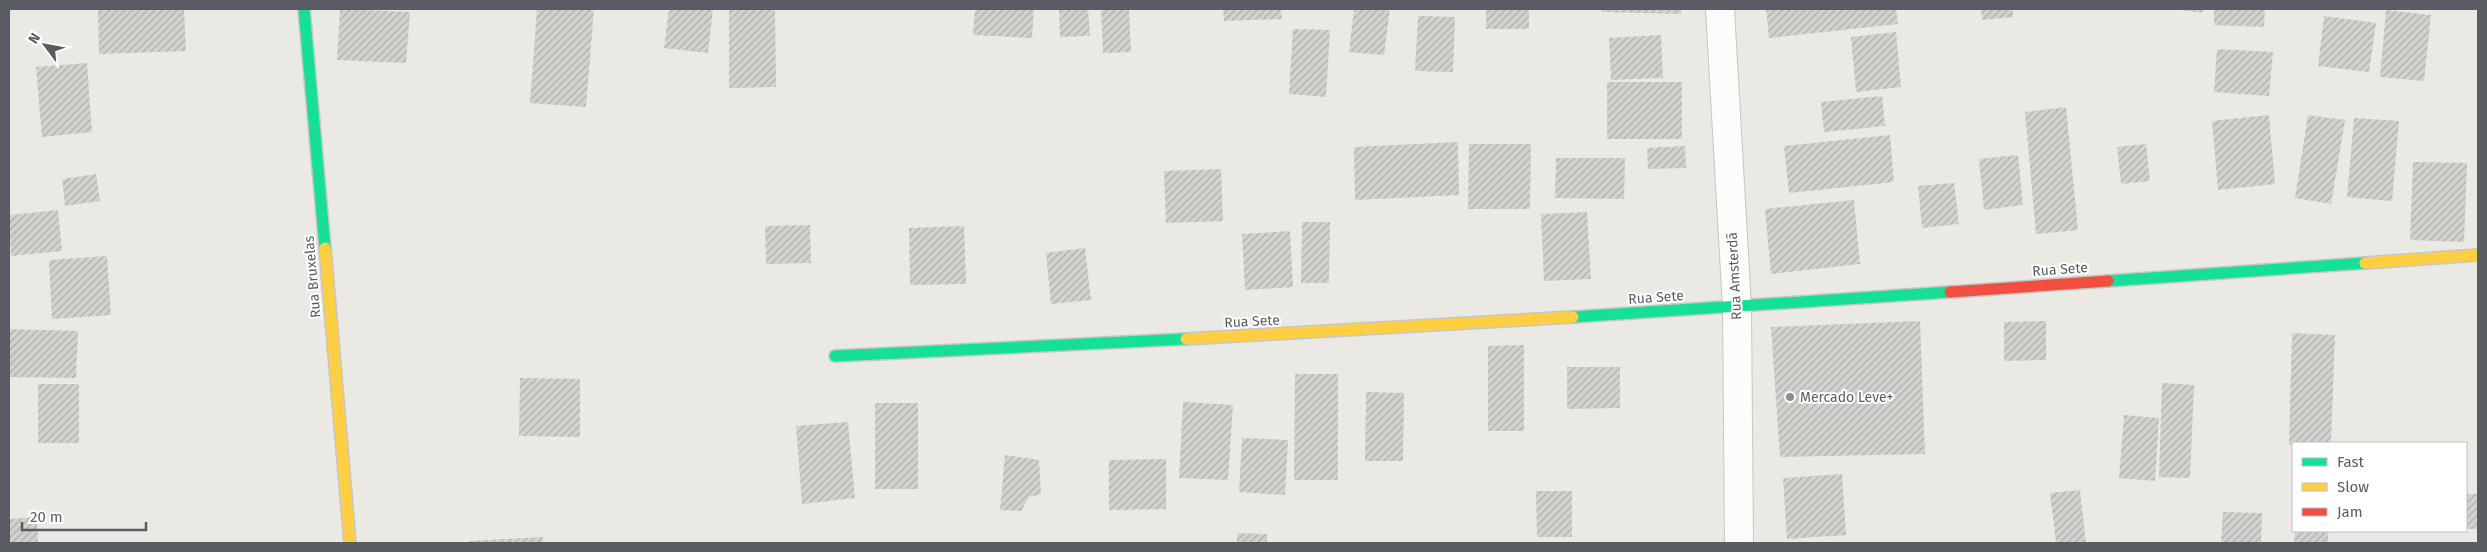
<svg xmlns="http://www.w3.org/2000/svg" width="2487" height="552" font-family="'Fira Sans',sans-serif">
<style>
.building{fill:url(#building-hatch)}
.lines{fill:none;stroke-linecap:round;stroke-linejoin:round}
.street-casing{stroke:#c6c6c4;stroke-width:30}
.fast-casing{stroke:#c6c7c5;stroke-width:14}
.slow-casing{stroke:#c6c7c5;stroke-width:14}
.jam-casing{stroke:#c6c7c5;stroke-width:14}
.street{stroke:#fcfcfb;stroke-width:28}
.fast{stroke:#16e098;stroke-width:11}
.slow{stroke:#ffcf43;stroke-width:11}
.jam{stroke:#f24e42;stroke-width:11}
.poi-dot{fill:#8c8e8f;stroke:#fff;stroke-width:2}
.labels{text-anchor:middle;stroke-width:4;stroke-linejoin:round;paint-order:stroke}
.street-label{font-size:14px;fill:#595d62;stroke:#fff}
.poi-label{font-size:14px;fill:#595d62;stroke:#fff;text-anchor:start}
</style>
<defs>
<pattern id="building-hatch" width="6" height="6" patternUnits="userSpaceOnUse" patternTransform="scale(1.25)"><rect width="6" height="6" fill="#d3d2ce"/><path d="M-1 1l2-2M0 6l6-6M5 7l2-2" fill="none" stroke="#aeaeab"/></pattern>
</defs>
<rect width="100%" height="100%" fill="#eae9e3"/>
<path class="building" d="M 98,9 L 184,9 L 186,51 L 99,54 Z
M 340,9 L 410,12 L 406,63 L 337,60 Z
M 537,9 L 594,9 L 586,107 L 530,103 Z
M 669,9 L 713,9 L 708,53 L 664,48 Z
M 729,9 L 775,9 L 776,87 L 729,88 Z
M 975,9 L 1034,9 L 1032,38 L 973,35 Z
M 1059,9 L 1088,9 L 1090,36 L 1060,37 Z
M 1101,9 L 1129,9 L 1131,52 L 1103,53 Z
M 1223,9 L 1281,9 L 1282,19 L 1224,21 Z
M 1354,9 L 1390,9 L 1384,55 L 1349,52 Z
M 1486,9 L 1529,9 L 1529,29 L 1486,29 Z
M 1602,9 L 1681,9 L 1681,14 L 1602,12 Z
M 1766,9 L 1896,9 L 1898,24 L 1769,38 Z
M 1981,9 L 2013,9 L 2013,17 L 1982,20 Z
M 2174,9 L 2203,9 L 2203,13 Z
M 2214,9 L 2265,9 L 2264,27 L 2214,25 Z
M 2386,10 L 2431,15 L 2424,81 L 2380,77 Z
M 1418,16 L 1455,17 L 1453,72 L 1415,71 Z
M 2324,16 L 2376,23 L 2369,72 L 2318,66 Z
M 1293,29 L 1330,30 L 1326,97 L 1289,94 Z
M 1896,32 L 1901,87 L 1856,92 L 1851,37 Z
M 1661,35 L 1663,78 L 1611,80 L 1609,38 Z
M 2217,49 L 2273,52 L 2269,96 L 2214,92 Z
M 87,63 L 92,132 L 42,137 L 36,67 Z
M 1607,82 L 1682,82 L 1682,139 L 1607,139 Z
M 1882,96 L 1885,126 L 1824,132 L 1821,102 Z
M 2066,107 L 2078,230 L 2036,234 L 2025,112 Z
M 2269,115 L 2275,184 L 2218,190 L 2212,121 Z
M 2308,115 L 2345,120 L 2331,204 L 2295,198 Z
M 2354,118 L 2399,121 L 2392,201 L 2347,197 Z
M 1890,135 L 1894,182 L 1789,193 L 1784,146 Z
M 1458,142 L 1459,195 L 1355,200 L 1354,147 Z
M 1469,144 L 1531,144 L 1530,209 L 1468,209 Z
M 2146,144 L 2150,181 L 2121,184 L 2117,147 Z
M 1685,146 L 1686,168 L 1648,169 L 1647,148 Z
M 2018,155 L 2023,205 L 1984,210 L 1979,159 Z
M 1556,158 L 1625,158 L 1624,199 L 1555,198 Z
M 2413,162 L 2467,163 L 2464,242 L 2410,240 Z
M 1221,169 L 1223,221 L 1166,223 L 1164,171 Z
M 96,174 L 100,201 L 65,206 L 62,179 Z
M 1954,183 L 1959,224 L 1922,228 L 1918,186 Z
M 1854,200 L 1860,264 L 1771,274 L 1765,209 Z
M 58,210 L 62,251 L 11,256 L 9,215 Z
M 1587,212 L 1591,279 L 1544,281 L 1541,214 Z
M 1302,222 L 1330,222 L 1329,283 L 1301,283 Z
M 810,225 L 811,263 L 766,264 L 765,226 Z
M 964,226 L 966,284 L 910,285 L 909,228 Z
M 1290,231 L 1293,287 L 1245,290 L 1242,234 Z
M 1085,248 L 1091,300 L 1051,304 L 1046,253 Z
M 107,256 L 111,315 L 52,319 L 49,260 Z
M 1920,321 L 1925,454 L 1780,457 L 1771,327 Z
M 2046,321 L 2046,360 L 2004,361 L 2004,322 Z
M 9,329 L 78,331 L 76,378 L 9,377 Z
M 2292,333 L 2335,335 L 2331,443 L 2289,445 Z
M 1524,345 L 1524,431 L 1488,431 L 1488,346 Z
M 1567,367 L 1620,367 L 1620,408 L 1567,409 Z
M 1295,374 L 1338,374 L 1338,480 L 1294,480 Z
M 520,378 L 580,379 L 580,437 L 519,436 Z
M 2162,383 L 2194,385 L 2190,478 L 2159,477 Z
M 38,384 L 79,384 L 79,443 L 38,443 Z
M 1366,392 L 1404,393 L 1403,461 L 1365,461 Z
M 1183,402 L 1233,405 L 1228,480 L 1179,478 Z
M 875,403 L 918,403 L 918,489 L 875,489 Z
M 2124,415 L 2159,418 L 2155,481 L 2119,478 Z
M 848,422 L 855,498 L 802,504 L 796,426 Z
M 1242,438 L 1288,440 L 1285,495 L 1239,492 Z
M 1005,455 L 1039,460 L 1041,494 L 1029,497 L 1021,511 L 1000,510 Z
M 1166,459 L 1166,509 L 1109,510 L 1109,460 Z
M 1842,474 L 1846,535 L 1787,539 L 1783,478 Z
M 2080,490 L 2086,543 L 2056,543 L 2050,493 Z
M 1536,491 L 1572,491 L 1572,537 L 1537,537 Z
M 2466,494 L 2478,494 L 2478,529 L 2466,529 Z
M 2223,512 L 2262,513 L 2261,543 L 2221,543 Z
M 37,517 L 38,543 L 9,543 L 9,519 Z
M 2295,531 L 2328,531 L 2328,543 L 2294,543 Z
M 1237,533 L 1267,534 L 1267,543 L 1237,543 Z
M 543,537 L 543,543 L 469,543 L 469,541 Z"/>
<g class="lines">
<g class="street-casing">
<path id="street" d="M 1720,9 L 1737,307 L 1739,543"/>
</g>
<g class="fast-casing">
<path id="fast" d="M 304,9 L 325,248
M 2108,281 L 2365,263
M 1573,317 L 1950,292
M 835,356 L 1186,339"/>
</g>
<g class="slow-casing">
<path id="slow" d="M 325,248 L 350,543
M 2365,263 L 2478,255
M 1186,339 L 1573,317"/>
</g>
<g class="jam-casing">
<path id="jam" d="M 1950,292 L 2108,281"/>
</g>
<use href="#street" class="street"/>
<use href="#fast" class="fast"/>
<use href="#slow" class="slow"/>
<use href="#jam" class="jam"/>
</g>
<circle class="poi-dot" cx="1790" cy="397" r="5"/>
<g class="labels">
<g class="street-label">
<text transform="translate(2060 269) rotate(-4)" y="5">Rua Sete</text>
<text transform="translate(1734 276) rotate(-93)" y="5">Rua Amsterdã</text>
<text transform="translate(312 277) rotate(-95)" y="5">Rua Bruxelas</text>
<text transform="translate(1656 297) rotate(-4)" y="5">Rua Sete</text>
<text transform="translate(1252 321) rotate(-3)" y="5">Rua Sete</text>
</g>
<g class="poi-label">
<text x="1800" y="402">Mercado Leve+</text>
</g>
</g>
<rect width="2487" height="552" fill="none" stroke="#595d62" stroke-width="20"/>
<rect x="2292" y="442" width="175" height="90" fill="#ffffff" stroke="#bdbec0"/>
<rect x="2302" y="458" width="25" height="8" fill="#16e098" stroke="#bdbec0"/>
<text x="2337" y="467" font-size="15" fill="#595d62">Fast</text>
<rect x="2302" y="483" width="25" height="8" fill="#ffcf43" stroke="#bdbec0"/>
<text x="2337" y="492" font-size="15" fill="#595d62">Slow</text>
<rect x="2302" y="508" width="25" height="8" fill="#f24e42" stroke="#bdbec0"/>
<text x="2337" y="517" font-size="15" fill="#595d62">Jam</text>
<g transform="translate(45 45) rotate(302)" stroke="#ffffff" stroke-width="4" paint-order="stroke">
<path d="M0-4L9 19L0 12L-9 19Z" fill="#595d62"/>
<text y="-8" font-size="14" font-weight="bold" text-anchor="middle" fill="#595d62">N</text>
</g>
<path d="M22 522v8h124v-8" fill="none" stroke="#595d62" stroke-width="2.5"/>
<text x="30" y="522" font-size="15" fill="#595d62" stroke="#ffffff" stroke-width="4" paint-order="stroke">20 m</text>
</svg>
